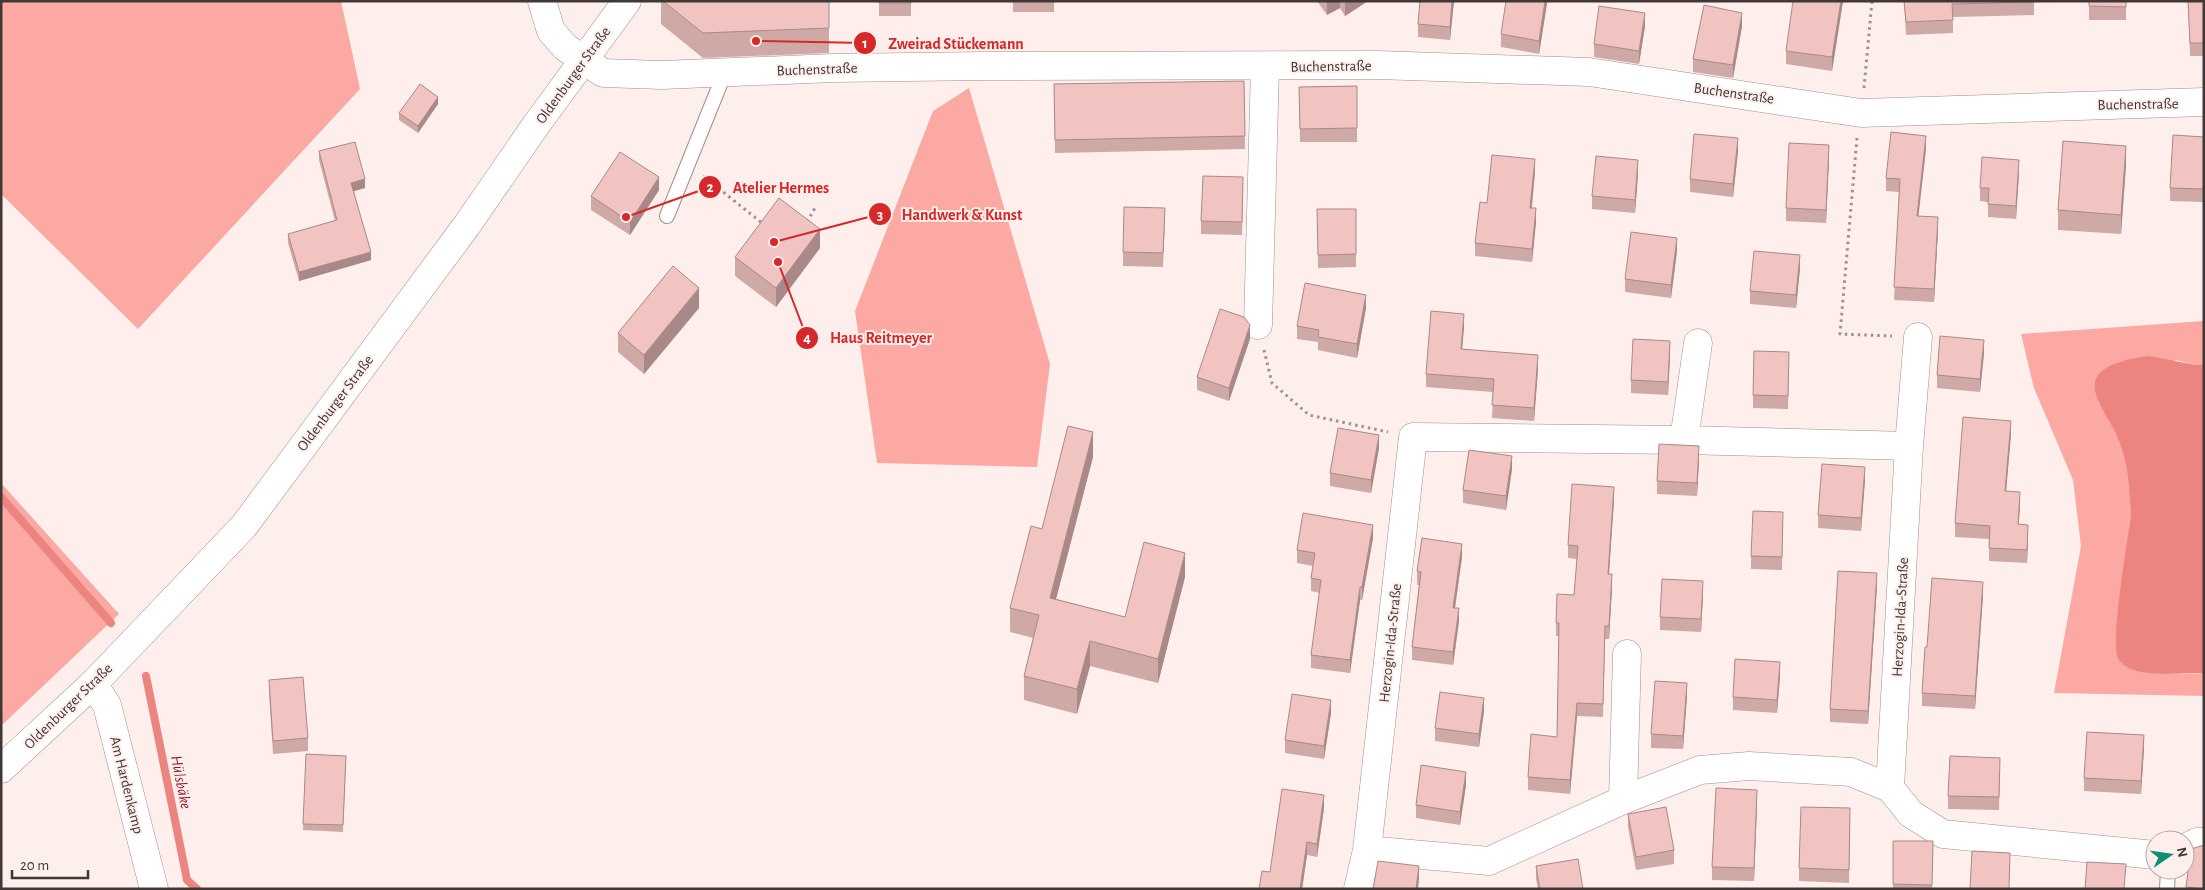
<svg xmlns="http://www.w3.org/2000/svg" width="2205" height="890" font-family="'Alegreya Sans',sans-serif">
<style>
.green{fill:#fca8a3}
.water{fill:#ec8480}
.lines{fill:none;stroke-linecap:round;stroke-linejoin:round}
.stream{stroke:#ec8480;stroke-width:8}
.service-casing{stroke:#a08e8c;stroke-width:16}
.minor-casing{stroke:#a08e8c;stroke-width:29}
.tertiary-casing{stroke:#a08e8c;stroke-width:29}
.path{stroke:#9c918f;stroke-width:3;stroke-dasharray:2.5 4;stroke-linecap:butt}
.service{stroke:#fff;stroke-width:14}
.minor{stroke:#fff;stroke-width:28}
.tertiary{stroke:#fff;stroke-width:28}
.wall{fill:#cfa9a6}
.shaded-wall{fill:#a98987}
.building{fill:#f1c4c1;stroke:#a98987}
.labels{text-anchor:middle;stroke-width:4;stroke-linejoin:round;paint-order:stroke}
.street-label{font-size:15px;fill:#3f3837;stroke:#feefed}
.water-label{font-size:16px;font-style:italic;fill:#971b25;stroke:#feefed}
.leader{fill:none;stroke:#d62828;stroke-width:2}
.callout-dot{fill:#d62828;stroke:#feefed;stroke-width:2}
.mark-label{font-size:15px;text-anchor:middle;font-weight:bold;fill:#fff}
.callout-label{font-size:16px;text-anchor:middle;font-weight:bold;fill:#d62828;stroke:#feefed;stroke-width:4;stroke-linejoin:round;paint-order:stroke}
</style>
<rect width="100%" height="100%" fill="#feefed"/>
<path class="green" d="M 1,1 L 341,1 L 360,89 L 138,329 L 1,194 Z
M 969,88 L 1050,364 L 1037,467 L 877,463 L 855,311 L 933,111 Z
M 2204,321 L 2204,364 L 2196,365 L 2176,360 L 2098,401 C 2104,412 2112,423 2117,434 C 2143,492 2124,560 2118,620 L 2163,673 L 2204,674 L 2204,696 L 2054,693 L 2081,546 L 2073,480 L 2034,388 L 2021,334 Z
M 1,483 L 119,614 L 1,726 Z"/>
<path class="water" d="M 2149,356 L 2196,365 L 2204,364 L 2204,674 C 2181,671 2130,681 2118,658 C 2110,642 2127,545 2130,522 C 2131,511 2130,499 2129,488 C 2128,470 2124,452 2117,436 C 2112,421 2087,394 2097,377 C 2106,362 2134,358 2149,356 Z"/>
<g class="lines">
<path class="stream" d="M 1,497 L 111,623
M 146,676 L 187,880 L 197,889"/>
<g class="service-casing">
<path id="service" d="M 667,216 L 725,72
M 2167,889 L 2168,870"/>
</g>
<g class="minor-casing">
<path id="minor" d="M 542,1 L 551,31 L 565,47 L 603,73 L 662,75 L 834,68 L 985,66 L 1377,65 L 1589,72 L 1861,113 L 2204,102
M 1258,325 L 1265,67
M 1684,440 L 1698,343
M 1909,446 L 1684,440 L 1413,437 L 1367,850 L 1489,861 L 1623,800 L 1700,770 L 1749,766 L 1851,772 L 1890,788 L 1911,814 L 1943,834 L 2155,855
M 93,684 L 107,705 L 154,889
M 1890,788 L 1909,446 L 1918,337
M 1623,800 L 1627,654
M 2185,848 L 2197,842 L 2204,842
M 1358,889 L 1367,850"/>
</g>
<g class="tertiary-casing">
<path id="tertiary" d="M 1,769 L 93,684 L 244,526 L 467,225 L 536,125 L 627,1"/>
</g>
<path class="path" d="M 1864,88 L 1872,1
M 1857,138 L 1840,334 L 1892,336
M 703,176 L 762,223
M 807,222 L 815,208
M 1264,350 L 1272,383 L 1309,415 L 1388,432"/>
<use href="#service" class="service"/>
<use href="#minor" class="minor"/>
<use href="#tertiary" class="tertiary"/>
</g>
<path class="wall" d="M 661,1 L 829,1 L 829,53 L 703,58 L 661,24 Z
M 879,1 L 911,1 L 911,16 L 879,16 Z
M 1013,1 L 1054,1 L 1054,12 L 1013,12 Z
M 1317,1 L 1368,1 L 1345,16 L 1340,8 L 1327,15 Z
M 1420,1 L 1454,1 L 1450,40 L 1418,37 L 1418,24 Z
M 1547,1 L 1539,54 L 1501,47 L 1501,34 Z
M 1843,1 L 1832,71 L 1786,64 L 1786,51 Z
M 1904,1 L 2034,1 L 2034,15 L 1953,17 L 1953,33 L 1906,35 Z
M 2089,1 L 2126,1 L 2126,20 L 2089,20 Z
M 2188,1 L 2204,1 L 2204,56 L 2190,56 Z
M 1645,26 L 1639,64 L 1594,57 L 1594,44 Z
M 1742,26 L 1733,78 L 1693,72 L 1693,59 Z
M 1244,81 L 1245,149 L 1055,153 L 1054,84 Z
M 1357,86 L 1357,142 L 1300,142 L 1299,87 Z
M 438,104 L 418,133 L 399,120 L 399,113 Z
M 2204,137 L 2204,202 L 2170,201 L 2170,188 Z
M 1926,149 L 1918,216 L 1938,230 L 1934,302 L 1894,300 L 1899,192 L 1886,191 L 1886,178 Z
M 319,151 L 365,188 L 354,191 L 371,260 L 299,281 L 288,243 L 288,234 L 335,221 L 319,160 Z
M 1738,151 L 1733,197 L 1690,192 L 1690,179 Z
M 1829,158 L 1826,223 L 1786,221 L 1786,208 Z
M 2126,165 L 2121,234 L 2058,230 L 2058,210 Z
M 1535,172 L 1532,208 L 1536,222 L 1532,262 L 1475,256 L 1475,243 L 1487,203 Z
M 2019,173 L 2016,219 L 1988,217 L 1988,202 L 1980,201 L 1980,188 Z
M 1638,174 L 1635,213 L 1592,209 L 1592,196 Z
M 659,190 L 630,235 L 591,210 L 591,196 Z
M 1243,191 L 1242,235 L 1201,234 L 1201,221 Z
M 1317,209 L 1356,209 L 1356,267 L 1318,268 Z
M 1165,222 L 1163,267 L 1123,266 L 1123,252 Z
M 820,248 L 776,307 L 735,276 L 735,257 Z
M 1677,251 L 1671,298 L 1625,292 L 1625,279 Z
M 1800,268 L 1796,308 L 1750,304 L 1750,291 Z
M 699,308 L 644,374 L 618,352 L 618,333 Z
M 1366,308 L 1357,358 L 1318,350 L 1318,342 L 1297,339 L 1297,326 Z
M 1464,327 L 1462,349 L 1538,369 L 1534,421 L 1492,418 L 1493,392 L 1426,387 L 1426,374 Z
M 1250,339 L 1229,401 L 1197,390 L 1197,377 Z
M 1984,353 L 1980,392 L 1937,388 L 1937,375 Z
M 1670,354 L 1668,395 L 1631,393 L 1631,380 Z
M 1789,365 L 1788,409 L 1753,408 L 1753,395 Z
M 2011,434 L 2006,491 L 2020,505 L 2018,525 L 2028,538 L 2027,563 L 1989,561 L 1989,539 L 1955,537 L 1955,523 Z
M 1379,448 L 1371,493 L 1330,486 L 1330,473 Z
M 1093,457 L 1056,599 L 1125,617 L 1185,577 L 1158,683 L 1090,666 L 1077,714 L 1024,700 L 1024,676 L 1033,638 L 1010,632 L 1010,608 L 1042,529 Z
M 1699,460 L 1697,496 L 1657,494 L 1657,481 Z
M 1512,469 L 1506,510 L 1463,503 L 1463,490 Z
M 1865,480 L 1861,531 L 1818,528 L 1818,515 Z
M 1614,500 L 1609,574 L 1612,588 L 1609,639 L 1605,639 L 1603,717 L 1577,716 L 1570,794 L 1528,790 L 1528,777 L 1557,737 L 1559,636 L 1556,636 L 1556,623 L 1574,595 L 1577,559 L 1568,558 L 1568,545 Z
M 1783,525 L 1782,570 L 1751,569 L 1751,556 Z
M 1373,538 L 1362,600 L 1360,600 L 1350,673 L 1311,668 L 1311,655 L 1320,593 L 1311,591 L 1311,578 L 1313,566 L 1297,563 L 1297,550 Z
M 1462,557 L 1455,608 L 1459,621 L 1453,665 L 1412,660 L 1412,647 L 1419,585 L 1417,585 L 1417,571 Z
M 1877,586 L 1868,724 L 1830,722 L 1830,709 Z
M 1703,594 L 1701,632 L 1660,630 L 1660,617 Z
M 1983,595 L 1975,709 L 1922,706 L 1922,693 L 1927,647 Z
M 1780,676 L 1777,713 L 1733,710 L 1733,697 Z
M 269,680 L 308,738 L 308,751 L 273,754 L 269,693 Z
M 1687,696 L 1683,749 L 1651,748 L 1651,734 Z
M 1484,711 L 1479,747 L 1435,741 L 1435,728 Z
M 1331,713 L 1324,759 L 1285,753 L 1285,740 Z
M 2144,748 L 2141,794 L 2084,791 L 2084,778 Z
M 306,754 L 346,763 L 343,832 L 303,830 Z
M 2000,771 L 1999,810 L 1948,809 L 1948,796 Z
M 1466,785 L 1460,825 L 1416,818 L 1416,805 Z
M 1757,803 L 1754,881 L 1712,880 L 1712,867 Z
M 1324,808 L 1317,857 L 1307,855 L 1302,889 L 1259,889 L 1270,872 Z
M 1628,814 L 1674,850 L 1674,864 L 1636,870 L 1628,827 Z
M 1850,821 L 1849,883 L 1799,881 L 1799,868 Z
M 1893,841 L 1933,841 L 1932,889 L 1893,889 Z
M 2191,849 L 2204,889 L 2186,889 Z
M 1536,866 L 1583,889 L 1538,889 L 1536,879 Z"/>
<path class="shaded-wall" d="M 1328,1 L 1340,1 L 1340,8 L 1327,15 L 1327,2 Z
M 1347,1 L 1368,1 L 1345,16 L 1345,3 Z
M 1452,1 L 1454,1 L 1450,40 L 1450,27 Z
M 1545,1 L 1547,1 L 1547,4 L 1539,54 L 1539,41 Z
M 1841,1 L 1843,1 L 1832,71 L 1832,57 Z
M 1645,13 L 1645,26 L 1639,64 L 1639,51 Z
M 1742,13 L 1742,26 L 1733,78 L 1733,65 Z
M 438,97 L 438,104 L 418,133 L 418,126 Z
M 1926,136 L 1926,149 L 1917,229 L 1917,216 Z
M 1738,138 L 1738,151 L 1733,197 L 1733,184 Z
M 1829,145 L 1829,158 L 1826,223 L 1826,210 Z
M 2126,146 L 2126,165 L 2121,234 L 2121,215 Z
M 1535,159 L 1535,172 L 1530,221 L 1530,208 Z
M 1638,160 L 1638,174 L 1635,213 L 1635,200 Z
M 2019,160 L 2019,173 L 2016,219 L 2016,206 Z
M 659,177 L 659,190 L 630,235 L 630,222 Z
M 365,179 L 365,188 L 351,192 L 351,183 Z
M 1536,208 L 1536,222 L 1532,262 L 1532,249 Z
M 1938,217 L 1938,230 L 1934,302 L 1934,289 Z
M 820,229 L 820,248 L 776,307 L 776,288 Z
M 1677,238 L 1677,251 L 1671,298 L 1671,285 Z
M 371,252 L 371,260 L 299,281 L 299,272 Z
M 1800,255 L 1800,268 L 1796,308 L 1796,295 Z
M 699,288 L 699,308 L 644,374 L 644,355 Z
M 1366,295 L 1366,308 L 1357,358 L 1357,344 Z
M 1464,314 L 1464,327 L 1461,363 L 1461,349 Z
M 1250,325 L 1250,339 L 1229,401 L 1229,388 Z
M 1984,340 L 1984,353 L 1980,392 L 1980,379 Z
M 1670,341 L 1670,354 L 1668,395 L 1668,382 Z
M 1538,355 L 1538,369 L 1534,421 L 1534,408 Z
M 2011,421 L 2011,434 L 2005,504 L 2005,491 Z
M 1093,432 L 1093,457 L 1050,622 L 1050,598 Z
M 1379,435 L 1379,448 L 1371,493 L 1371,480 Z
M 1699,446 L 1699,460 L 1697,496 L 1697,483 Z
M 1512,456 L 1512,469 L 1506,510 L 1506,496 Z
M 1865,467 L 1865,480 L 1861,531 L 1861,518 Z
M 1614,487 L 1614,500 L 1608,587 L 1608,574 Z
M 2020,492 L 2020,505 L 2018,538 L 2018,524 Z
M 1373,525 L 1373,538 L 1362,600 L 1362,587 Z
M 2028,525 L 2028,538 L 2027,563 L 2027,550 Z
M 1462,544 L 1462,557 L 1453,621 L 1453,608 Z
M 1185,553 L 1185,577 L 1158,683 L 1158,659 Z
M 1877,573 L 1877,586 L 1868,724 L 1868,711 Z
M 1612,574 L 1612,588 L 1609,639 L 1609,626 Z
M 1703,581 L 1703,594 L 1701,632 L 1701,619 Z
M 1983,582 L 1983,595 L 1975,709 L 1975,696 Z
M 1360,587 L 1360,600 L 1350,673 L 1350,660 Z
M 1459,608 L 1459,621 L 1453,665 L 1453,652 Z
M 1090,641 L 1090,666 L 1077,714 L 1077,689 Z
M 1780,662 L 1780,676 L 1777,713 L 1777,700 Z
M 1687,683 L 1687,696 L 1683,749 L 1683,736 Z
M 1484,698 L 1484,711 L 1479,747 L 1479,734 Z
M 1331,700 L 1331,713 L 1324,759 L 1324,746 Z
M 1577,703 L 1577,716 L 1570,794 L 1570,780 Z
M 2144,735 L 2144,748 L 2141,794 L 2141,781 Z
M 1466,772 L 1466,785 L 1460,825 L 1460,812 Z
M 1757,790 L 1757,803 L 1754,881 L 1754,868 Z
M 1324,795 L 1324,808 L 1317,857 L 1317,844 Z
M 1307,842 L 1307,855 L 1302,889 L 1300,889 Z
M 1419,866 L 1419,879 L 1418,889 L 1416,889 Z"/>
<path class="building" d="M 663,1 L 829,1 L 829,28 L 703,33 Z
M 879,1 L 911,1 L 911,3 L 879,3 Z
M 1420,1 L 1452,1 L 1450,27 L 1418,24 Z
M 1506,1 L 1545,1 L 1539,41 L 1501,34 Z
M 1793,1 L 1841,1 L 1832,57 L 1786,51 Z
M 1904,1 L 2034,1 L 2034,2 L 1952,4 L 1953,20 L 1906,22 Z
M 2089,1 L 2126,1 L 2126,7 L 2089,6 Z
M 2188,1 L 2204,1 L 2204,43 L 2190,43 Z
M 1704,5 L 1742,13 L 1733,65 L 1693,59 Z
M 1599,6 L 1645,13 L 1639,51 L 1594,44 Z
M 1244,81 L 1245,136 L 1055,140 L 1054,84 Z
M 420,84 L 438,97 L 418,126 L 399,113 Z
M 1357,86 L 1357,128 L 1300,129 L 1299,87 Z
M 1891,132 L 1926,136 L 1917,216 L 1938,217 L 1934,289 L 1894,287 L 1900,179 L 1886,178 Z
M 1694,134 L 1738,138 L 1733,184 L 1690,179 Z
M 2173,135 L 2204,137 L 2204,189 L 2170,188 Z
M 2063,141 L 2126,146 L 2121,215 L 2058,210 Z
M 355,142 L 365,179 L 351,183 L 371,252 L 299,272 L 288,234 L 337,220 L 319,151 Z
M 1789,143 L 1829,145 L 1826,210 L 1786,208 Z
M 620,152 L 659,177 L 630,222 L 591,196 Z
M 1492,155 L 1535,159 L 1530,208 L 1536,208 L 1532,249 L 1475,243 L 1480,202 L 1487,203 Z
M 1596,156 L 1638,160 L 1635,200 L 1592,196 Z
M 1982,157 L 2019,160 L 2016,206 L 1988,204 L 1989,188 L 1980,188 Z
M 1203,176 L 1243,177 L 1242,222 L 1201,221 Z
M 779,198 L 820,229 L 776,288 L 735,257 Z
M 1124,207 L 1165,208 L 1163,253 L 1123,252 Z
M 1317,209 L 1356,209 L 1356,254 L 1318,255 Z
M 1631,232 L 1677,238 L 1671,285 L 1625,279 Z
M 1754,251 L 1800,255 L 1796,295 L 1750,291 Z
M 673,266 L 699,288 L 644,355 L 618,333 Z
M 1305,283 L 1366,295 L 1357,344 L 1318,337 L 1319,330 L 1297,326 Z
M 1220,309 L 1244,317 L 1250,325 L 1229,388 L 1197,377 Z
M 1431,311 L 1464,314 L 1461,349 L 1538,355 L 1534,408 L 1492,405 L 1494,379 L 1426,374 Z
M 1940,336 L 1984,340 L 1980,379 L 1937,375 Z
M 1633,339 L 1670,341 L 1668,382 L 1631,380 Z
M 1754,351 L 1789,352 L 1788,396 L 1753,395 Z
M 1963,417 L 2011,421 L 2005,491 L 2020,492 L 2018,524 L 2028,525 L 2027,550 L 1989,548 L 1990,526 L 1955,523 Z
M 1068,426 L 1093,432 L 1050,598 L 1125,617 L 1144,542 L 1185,553 L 1158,659 L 1090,641 L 1077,689 L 1024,676 L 1039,615 L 1010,608 L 1031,526 L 1042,529 Z
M 1338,428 L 1379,435 L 1371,480 L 1330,473 Z
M 1659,444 L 1699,446 L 1697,483 L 1657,481 Z
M 1469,450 L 1512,456 L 1506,496 L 1463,490 Z
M 1822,464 L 1865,467 L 1861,518 L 1818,515 Z
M 1572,484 L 1614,487 L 1608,574 L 1612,574 L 1609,626 L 1605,626 L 1603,704 L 1577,703 L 1570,780 L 1528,777 L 1531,734 L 1557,737 L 1559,623 L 1556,623 L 1557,594 L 1574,595 L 1578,546 L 1568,545 Z
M 1753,511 L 1783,512 L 1782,557 L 1751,556 Z
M 1303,513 L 1373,525 L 1362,587 L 1360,587 L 1350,660 L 1311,655 L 1321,580 L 1311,578 L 1315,553 L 1297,550 Z
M 1422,538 L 1462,544 L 1453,608 L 1459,608 L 1453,652 L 1412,647 L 1421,572 L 1417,571 Z
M 1838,571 L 1877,573 L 1868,711 L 1830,709 Z
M 1932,578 L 1983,582 L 1975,696 L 1922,693 L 1925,647 L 1927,647 Z
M 1662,579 L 1703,581 L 1701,619 L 1660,617 Z
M 1735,659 L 1780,662 L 1777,700 L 1733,697 Z
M 303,677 L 308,738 L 273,741 L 269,680 Z
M 1655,681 L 1687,683 L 1683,736 L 1651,734 Z
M 1440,692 L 1484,698 L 1479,734 L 1435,728 Z
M 1292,694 L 1331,700 L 1324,746 L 1285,740 Z
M 2087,732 L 2144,735 L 2141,781 L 2084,778 Z
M 306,754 L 346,756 L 343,825 L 303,824 Z
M 1950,756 L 2000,758 L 1999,797 L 1948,796 Z
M 1421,765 L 1466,772 L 1460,812 L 1416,805 Z
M 1716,788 L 1757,790 L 1754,868 L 1712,867 Z
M 1282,789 L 1324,795 L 1317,844 L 1307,842 L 1300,889 L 1259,889 L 1262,871 L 1270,872 Z
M 1666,807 L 1674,850 L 1636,857 L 1628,814 Z
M 1801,807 L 1850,808 L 1849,870 L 1799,868 Z
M 1893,841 L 1933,841 L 1932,885 L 1893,884 Z
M 2204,845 L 2204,889 L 2186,887 L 2191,849 Z
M 1972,851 L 2010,853 L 2009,889 L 1970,889 Z
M 1578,859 L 1583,889 L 1540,889 L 1536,866 Z
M 1378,861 L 1419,866 L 1416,889 L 1373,889 Z
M 2087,862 L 2126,864 L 2124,889 L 2085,889 Z"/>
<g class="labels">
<g class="street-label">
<text transform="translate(1331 66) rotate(-1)" y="5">Buchenstraße</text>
<text transform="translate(817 69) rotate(-2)" y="5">Buchenstraße</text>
<text transform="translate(573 75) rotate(-54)" y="5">Oldenburger Straße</text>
<text transform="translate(1734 93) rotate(8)" y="5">Buchenstraße</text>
<text transform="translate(2138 104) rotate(-1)" y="5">Buchenstraße</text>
<text transform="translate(335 403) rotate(-53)" y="5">Oldenburger Straße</text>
<text transform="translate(1900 617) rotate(-87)" y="5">Herzogin-Ida-Straße</text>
<text transform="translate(1390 643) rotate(-84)" y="5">Herzogin-Ida-Straße</text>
<text transform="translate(68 706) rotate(-44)" y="5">Oldenburger Straße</text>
<text transform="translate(127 785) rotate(76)" y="5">Am Hardenkamp</text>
</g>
<g class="water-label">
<text transform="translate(182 782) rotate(79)" y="6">Hülsbäke</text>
</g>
</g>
<path class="leader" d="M756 41L865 43M626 217L710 187M774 242L880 214M778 262L807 338"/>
<g class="callout-dot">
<circle cx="756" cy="41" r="5"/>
<circle cx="626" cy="217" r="5"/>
<circle cx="774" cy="242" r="5"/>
<circle cx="778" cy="262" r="5"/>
<circle cx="865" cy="43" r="12"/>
<circle cx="710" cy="187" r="12"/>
<circle cx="880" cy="214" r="12"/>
<circle cx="807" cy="338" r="12"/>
</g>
<g class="mark-label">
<text x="865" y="48">1</text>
<text x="710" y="192">2</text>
<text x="880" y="220">3</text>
<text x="807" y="343">4</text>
</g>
<g class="callout-label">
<text x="956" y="49">Zweirad Stückemann</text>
<text x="781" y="193">Atelier Hermes</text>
<text x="962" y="220">Handwerk &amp; Kunst</text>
<text x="881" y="343">Haus Reitmeyer</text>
</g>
<rect width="2205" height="890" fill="none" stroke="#3f3837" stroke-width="5"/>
<g transform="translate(2170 855) rotate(77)"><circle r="24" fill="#feefed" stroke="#b2a6a4"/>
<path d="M0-4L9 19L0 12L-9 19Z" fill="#118e74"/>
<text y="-8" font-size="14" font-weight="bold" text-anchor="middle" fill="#3f3837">N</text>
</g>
<path d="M12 870v8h76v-8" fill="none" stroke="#3f3837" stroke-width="2.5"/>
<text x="20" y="870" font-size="15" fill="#3f3837" stroke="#feefed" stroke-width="4" paint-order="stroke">20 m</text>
</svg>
